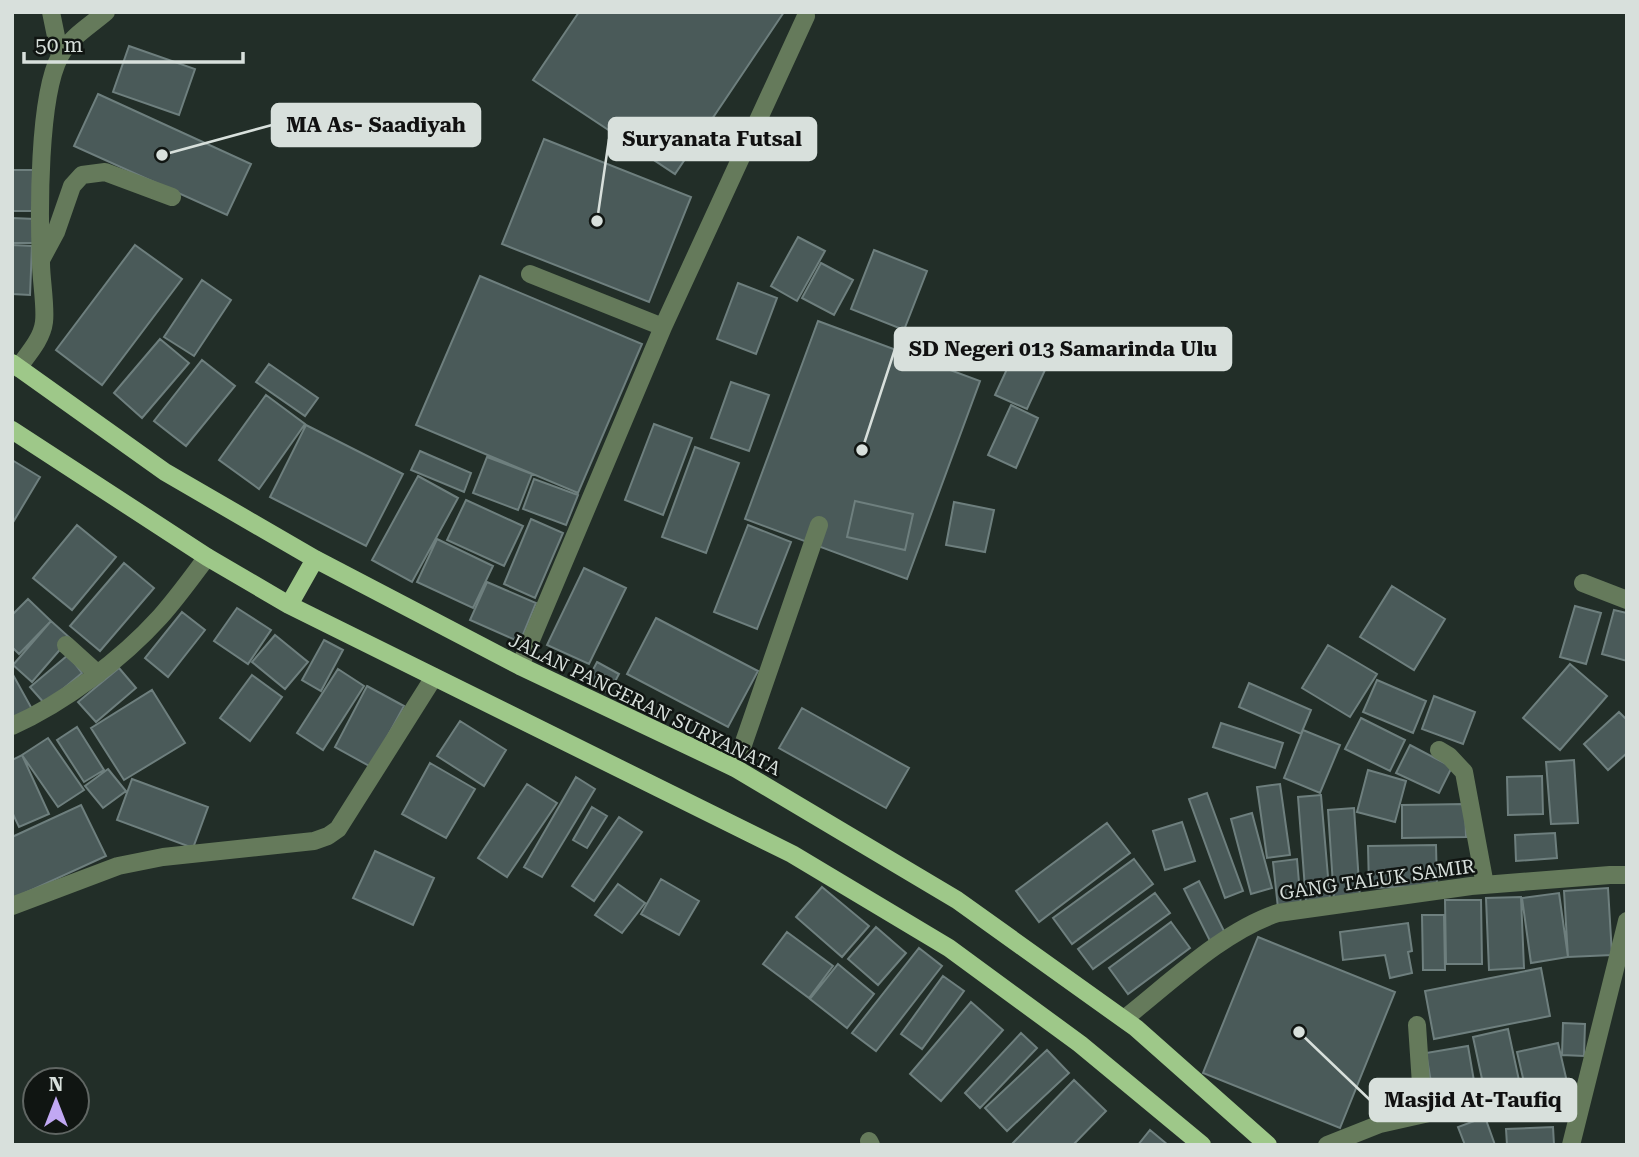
<svg xmlns="http://www.w3.org/2000/svg" width="1639" height="1157" font-family="'Roboto Serif',serif">
<style>
.building{fill:#4a5a59;stroke:#6e7f7e;stroke-width:2}
.lines{fill:none;stroke-linecap:round;stroke-linejoin:round}
.minor{stroke:#657a5b;stroke-width:18}
.major{stroke:#9ec889;stroke-width:18}
.labels{text-anchor:middle;stroke-width:5;stroke-linejoin:round;paint-order:stroke}
.street-label{font-size:19px;fill:#d8e0dc;stroke:#101512}
.leader{fill:none;stroke:#d8e0dc;stroke-width:2.5}
.callout-dot{fill:#d8e0dc;stroke:#101512;stroke-width:2.5}
.callout{fill:#d8e0dc;stroke:#d8e0dc;stroke-width:2.5}
.callout-label{font-size:21px;text-anchor:middle;font-weight:bold;fill:#111}
</style>
<rect width="100%" height="100%" fill="#222e28"/>
<path class="building" d="M 579,12 L 784,12 L 675,174 L 533,80 Z
M 129,46 L 195,69 L 179,115 L 113,92 Z
M 98,94 L 251,164 L 227,215 L 74,146 Z
M 544,139 L 691,197 L 649,302 L 502,244 Z
M 13,170 L 35,170 L 35,211 L 13,211 Z
M 12,218 L 35,219 L 34,243 L 12,243 Z
M 798,237 L 825,251 L 797,301 L 771,286 Z
M 12,245 L 32,246 L 30,295 L 12,294 Z
M 135,245 L 182,279 L 102,385 L 56,350 Z
M 874,250 L 927,271 L 904,330 L 851,309 Z
M 821,263 L 853,280 L 834,315 L 802,298 Z
M 480,276 L 642,344 L 578,493 L 416,425 Z
M 202,280 L 231,300 L 194,356 L 164,337 Z
M 738,283 L 777,298 L 756,354 L 717,339 Z
M 818,321 L 980,381 L 907,579 L 745,519 Z
M 160,339 L 189,363 L 142,418 L 114,393 Z
M 1013,356 L 1045,370 L 1027,409 L 995,395 Z
M 202,360 L 235,386 L 186,446 L 154,421 Z
M 269,364 L 318,398 L 305,416 L 256,382 Z
M 731,382 L 769,395 L 749,451 L 711,438 Z
M 266,395 L 305,424 L 259,489 L 219,460 Z
M 1011,405 L 1038,418 L 1016,468 L 988,455 Z
M 654,424 L 692,438 L 663,515 L 625,500 Z
M 306,425 L 403,474 L 366,546 L 270,497 Z
M 695,447 L 739,463 L 706,553 L 662,537 Z
M 420,451 L 471,473 L 464,492 L 411,470 Z
M 487,457 L 532,474 L 518,510 L 473,493 Z
M 12,460 L 40,477 L 12,524 Z
M 418,476 L 458,498 L 412,582 L 372,560 Z
M 534,479 L 578,495 L 566,525 L 523,509 Z
M 466,500 L 523,526 L 504,566 L 447,540 Z
M 855,501 L 913,514 L 905,550 L 847,537 Z
M 954,502 L 994,510 L 985,552 L 946,545 Z
M 531,519 L 563,533 L 535,598 L 504,584 Z
M 77,525 L 116,557 L 72,610 L 33,578 Z
M 748,525 L 791,542 L 757,629 L 714,612 Z
M 437,539 L 493,566 L 473,608 L 417,582 Z
M 124,563 L 154,588 L 100,651 L 70,626 Z
M 584,568 L 626,588 L 589,664 L 547,645 Z
M 487,582 L 536,603 L 520,642 L 470,620 Z
M 1392,586 L 1445,619 L 1414,670 L 1360,637 Z
M 28,599 L 51,621 L 19,654 L 12,647 L 12,615 Z
M 1575,606 L 1601,613 L 1586,664 L 1560,657 Z
M 237,608 L 271,630 L 248,664 L 214,641 Z
M 1614,610 L 1627,613 L 1627,661 L 1602,654 Z
M 182,612 L 205,630 L 168,677 L 145,658 Z
M 656,618 L 758,671 L 728,727 L 627,674 Z
M 51,621 L 70,638 L 32,682 L 13,665 Z
M 275,635 L 308,662 L 285,689 L 252,662 Z
M 324,640 L 343,650 L 321,691 L 302,680 Z
M 1328,645 L 1377,674 L 1350,717 L 1302,688 Z
M 68,655 L 82,673 L 45,704 L 30,687 Z
M 597,662 L 619,674 L 609,693 L 587,681 Z
M 1570,664 L 1607,696 L 1560,750 L 1523,718 Z
M 119,668 L 136,688 L 96,722 L 78,702 Z
M 338,669 L 364,686 L 323,750 L 297,733 Z
M 12,673 L 32,709 L 12,719 Z
M 252,675 L 282,697 L 250,741 L 220,718 Z
M 1377,680 L 1426,701 L 1413,733 L 1363,712 Z
M 1249,683 L 1311,710 L 1301,734 L 1239,707 Z
M 367,686 L 404,706 L 371,767 L 335,747 Z
M 152,690 L 185,743 L 124,780 L 91,728 Z
M 1434,696 L 1475,712 L 1463,744 L 1422,729 Z
M 802,708 L 909,768 L 886,808 L 779,748 Z
M 1619,712 L 1627,720 L 1627,753 L 1608,770 L 1584,744 Z
M 1361,718 L 1405,740 L 1390,771 L 1345,749 Z
M 460,721 L 506,750 L 484,786 L 437,756 Z
M 1221,723 L 1283,743 L 1275,768 L 1213,747 Z
M 77,727 L 104,770 L 84,782 L 57,740 Z
M 1303,730 L 1340,745 L 1320,793 L 1284,778 Z
M 48,738 L 84,790 L 58,807 L 22,755 Z
M 1410,745 L 1452,767 L 1439,793 L 1396,773 Z
M 22,755 L 49,814 L 19,827 L 12,812 L 12,760 Z
M 1574,760 L 1578,823 L 1551,824 L 1546,762 Z
M 430,763 L 475,789 L 446,838 L 402,814 Z
M 108,769 L 126,791 L 103,808 L 85,786 Z
M 1368,770 L 1406,781 L 1395,822 L 1357,812 Z
M 1542,776 L 1543,814 L 1508,815 L 1507,777 Z
M 576,777 L 595,789 L 542,877 L 524,867 Z
M 132,779 L 208,807 L 193,848 L 117,820 Z
M 527,784 L 557,803 L 507,877 L 478,858 Z
M 1280,784 L 1290,855 L 1267,858 L 1257,787 Z
M 1207,793 L 1243,891 L 1225,898 L 1189,799 Z
M 1321,795 L 1330,900 L 1306,902 L 1298,797 Z
M 1465,804 L 1466,837 L 1402,838 L 1402,805 Z
M 81,805 L 106,856 L 12,899 L 12,837 Z
M 592,807 L 607,816 L 587,848 L 573,840 Z
M 1354,808 L 1360,898 L 1334,900 L 1328,810 Z
M 1252,813 L 1272,888 L 1251,894 L 1231,819 Z
M 619,817 L 642,832 L 594,901 L 572,886 Z
M 1182,822 L 1195,861 L 1165,870 L 1153,831 Z
M 1107,823 L 1130,853 L 1039,922 L 1016,891 Z
M 1555,833 L 1557,858 L 1516,861 L 1515,835 Z
M 1436,845 L 1437,886 L 1369,888 L 1368,846 Z
M 375,851 L 434,878 L 413,925 L 353,898 Z
M 1134,859 L 1153,884 L 1072,944 L 1053,918 Z
M 1297,859 L 1301,906 L 1278,908 L 1273,862 Z
M 661,879 L 699,901 L 679,935 L 641,914 Z
M 1199,881 L 1226,935 L 1211,943 L 1184,889 Z
M 618,884 L 645,903 L 622,933 L 595,915 Z
M 822,887 L 869,926 L 842,957 L 796,917 Z
M 1608,888 L 1612,955 L 1568,957 L 1564,891 Z
M 1155,893 L 1170,913 L 1093,969 L 1078,949 Z
M 1559,893 L 1568,957 L 1531,963 L 1522,898 Z
M 1521,897 L 1524,968 L 1489,970 L 1486,898 Z
M 1445,900 L 1481,900 L 1482,964 L 1446,964 Z
M 1422,915 L 1444,915 L 1445,970 L 1423,970 Z
M 1171,922 L 1190,948 L 1128,994 L 1109,968 Z
M 1408,923 L 1412,951 L 1408,952 L 1412,973 L 1390,978 L 1385,955 L 1343,960 L 1340,932 Z
M 876,927 L 906,953 L 878,985 L 848,959 Z
M 787,932 L 833,966 L 809,998 L 763,964 Z
M 1258,937 L 1395,992 L 1340,1128 L 1203,1073 Z
M 919,948 L 942,966 L 876,1051 L 852,1033 Z
M 838,964 L 874,994 L 847,1028 L 810,999 Z
M 1541,968 L 1550,1016 L 1434,1039 L 1425,991 Z
M 943,976 L 964,991 L 922,1049 L 901,1034 Z
M 971,1002 L 1003,1030 L 941,1101 L 910,1074 Z
M 1563,1023 L 1585,1024 L 1584,1056 L 1562,1055 Z
M 1508,1029 L 1520,1085 L 1485,1093 L 1473,1037 Z
M 1021,1033 L 1037,1048 L 980,1108 L 965,1093 Z
M 1558,1043 L 1573,1108 L 1532,1117 L 1517,1052 Z
M 1468,1046 L 1474,1081 L 1432,1088 L 1426,1053 Z
M 1047,1050 L 1069,1073 L 1007,1131 L 985,1108 Z
M 1074,1080 L 1106,1111 L 1073,1145 L 1011,1145 Z
M 1485,1117 L 1495,1145 L 1465,1145 L 1458,1127 Z
M 1553,1127 L 1554,1145 L 1507,1145 L 1506,1129 Z
M 1150,1130 L 1168,1145 L 1138,1145 Z"/>
<g class="lines">
<path class="minor" d="M 51,12 L 60,56
M 42,258 L 56,232 L 72,186 L 82,175 L 105,172 L 172,197
M 530,274 L 663,327
M 18,368 C 28,354 42,339 44,322 C 46,307 41,279 41,263 C 39,215 38,97 60,56 C 69,38 91,25 106,12
M 1583,583 L 1627,600
M 66,645 L 98,674
M 520,666 L 663,327 L 806,16
M 12,726 C 64,703 122,659 160,617 C 177,598 192,577 207,557
M 1439,750 L 1449,756 L 1464,772 L 1485,885
M 735,768 L 819,525
M 12,906 L 118,866 L 163,857 L 314,841 L 328,836 L 338,829 L 434,677
M 1124,1019 C 1170,983 1223,931 1278,913 L 1471,886 L 1610,875 L 1627,875
M 1417,1025 L 1423,1114
M 869,1141 L 871,1145
M 1327,1145 L 1380,1124 L 1518,1093
M 1571,1145 L 1627,921"/>
<path class="major" d="M 12,363 L 165,472 L 315,559 L 520,666 L 735,768 L 957,900 L 1136,1028 L 1268,1145
M 12,430 L 207,557 L 289,605 L 792,854 L 949,948 L 1080,1044 L 1202,1145
M 289,605 L 315,559"/>
</g>
<g class="labels">
<g class="street-label">
<text transform="translate(645 704) rotate(26)" y="7">JALAN PANGERAN SURYANATA</text>
<text transform="translate(1377 879) rotate(-8)" y="7">GANG TALUK SAMIR</text>
</g>
</g>
<path class="leader" d="M162 155L272 125M597 221L609 139M862 450L895 349M1299 1032L1370 1100"/>
<g class="callout-dot">
<circle cx="162" cy="155" r="7"/>
<circle cx="597" cy="221" r="7"/>
<circle cx="862" cy="450" r="7"/>
<circle cx="1299" cy="1032" r="7"/>
</g>
<g class="callout">
<rect x="272" y="104" width="208" height="42" rx="7"/>
<rect x="609" y="118" width="207" height="42" rx="7"/>
<rect x="895" y="328" width="336" height="42" rx="7"/>
<rect x="1370" y="1079" width="206" height="42" rx="7"/>
</g>
<g class="callout-label">
<text x="376" y="132">MA As- Saadiyah</text>
<text x="712" y="146">Suryanata Futsal</text>
<text x="1063" y="356">SD Negeri 013 Samarinda Ulu</text>
<text x="1473" y="1107">Masjid At-Taufiq</text>
</g>
<rect width="1639" height="1157" fill="none" stroke="#d8e0dc" stroke-width="28"/>
<g transform="translate(56 1101)"><circle r="33" fill="#101512" stroke="#606663" stroke-width="2"/>
<path d="M0-5L12 26L0 18L-12 26Z" fill="#c1a8f3"/>
<text y="-10" font-size="19" font-weight="bold" text-anchor="middle" fill="#d8e0dc">N</text>
</g>
<path d="M24 52v10h219v-10" fill="none" stroke="#d8e0dc" stroke-width="3.5"/>
<text x="35" y="52" font-size="21" fill="#d8e0dc" stroke="#101512" stroke-width="5" paint-order="stroke">50 m</text>
</svg>
